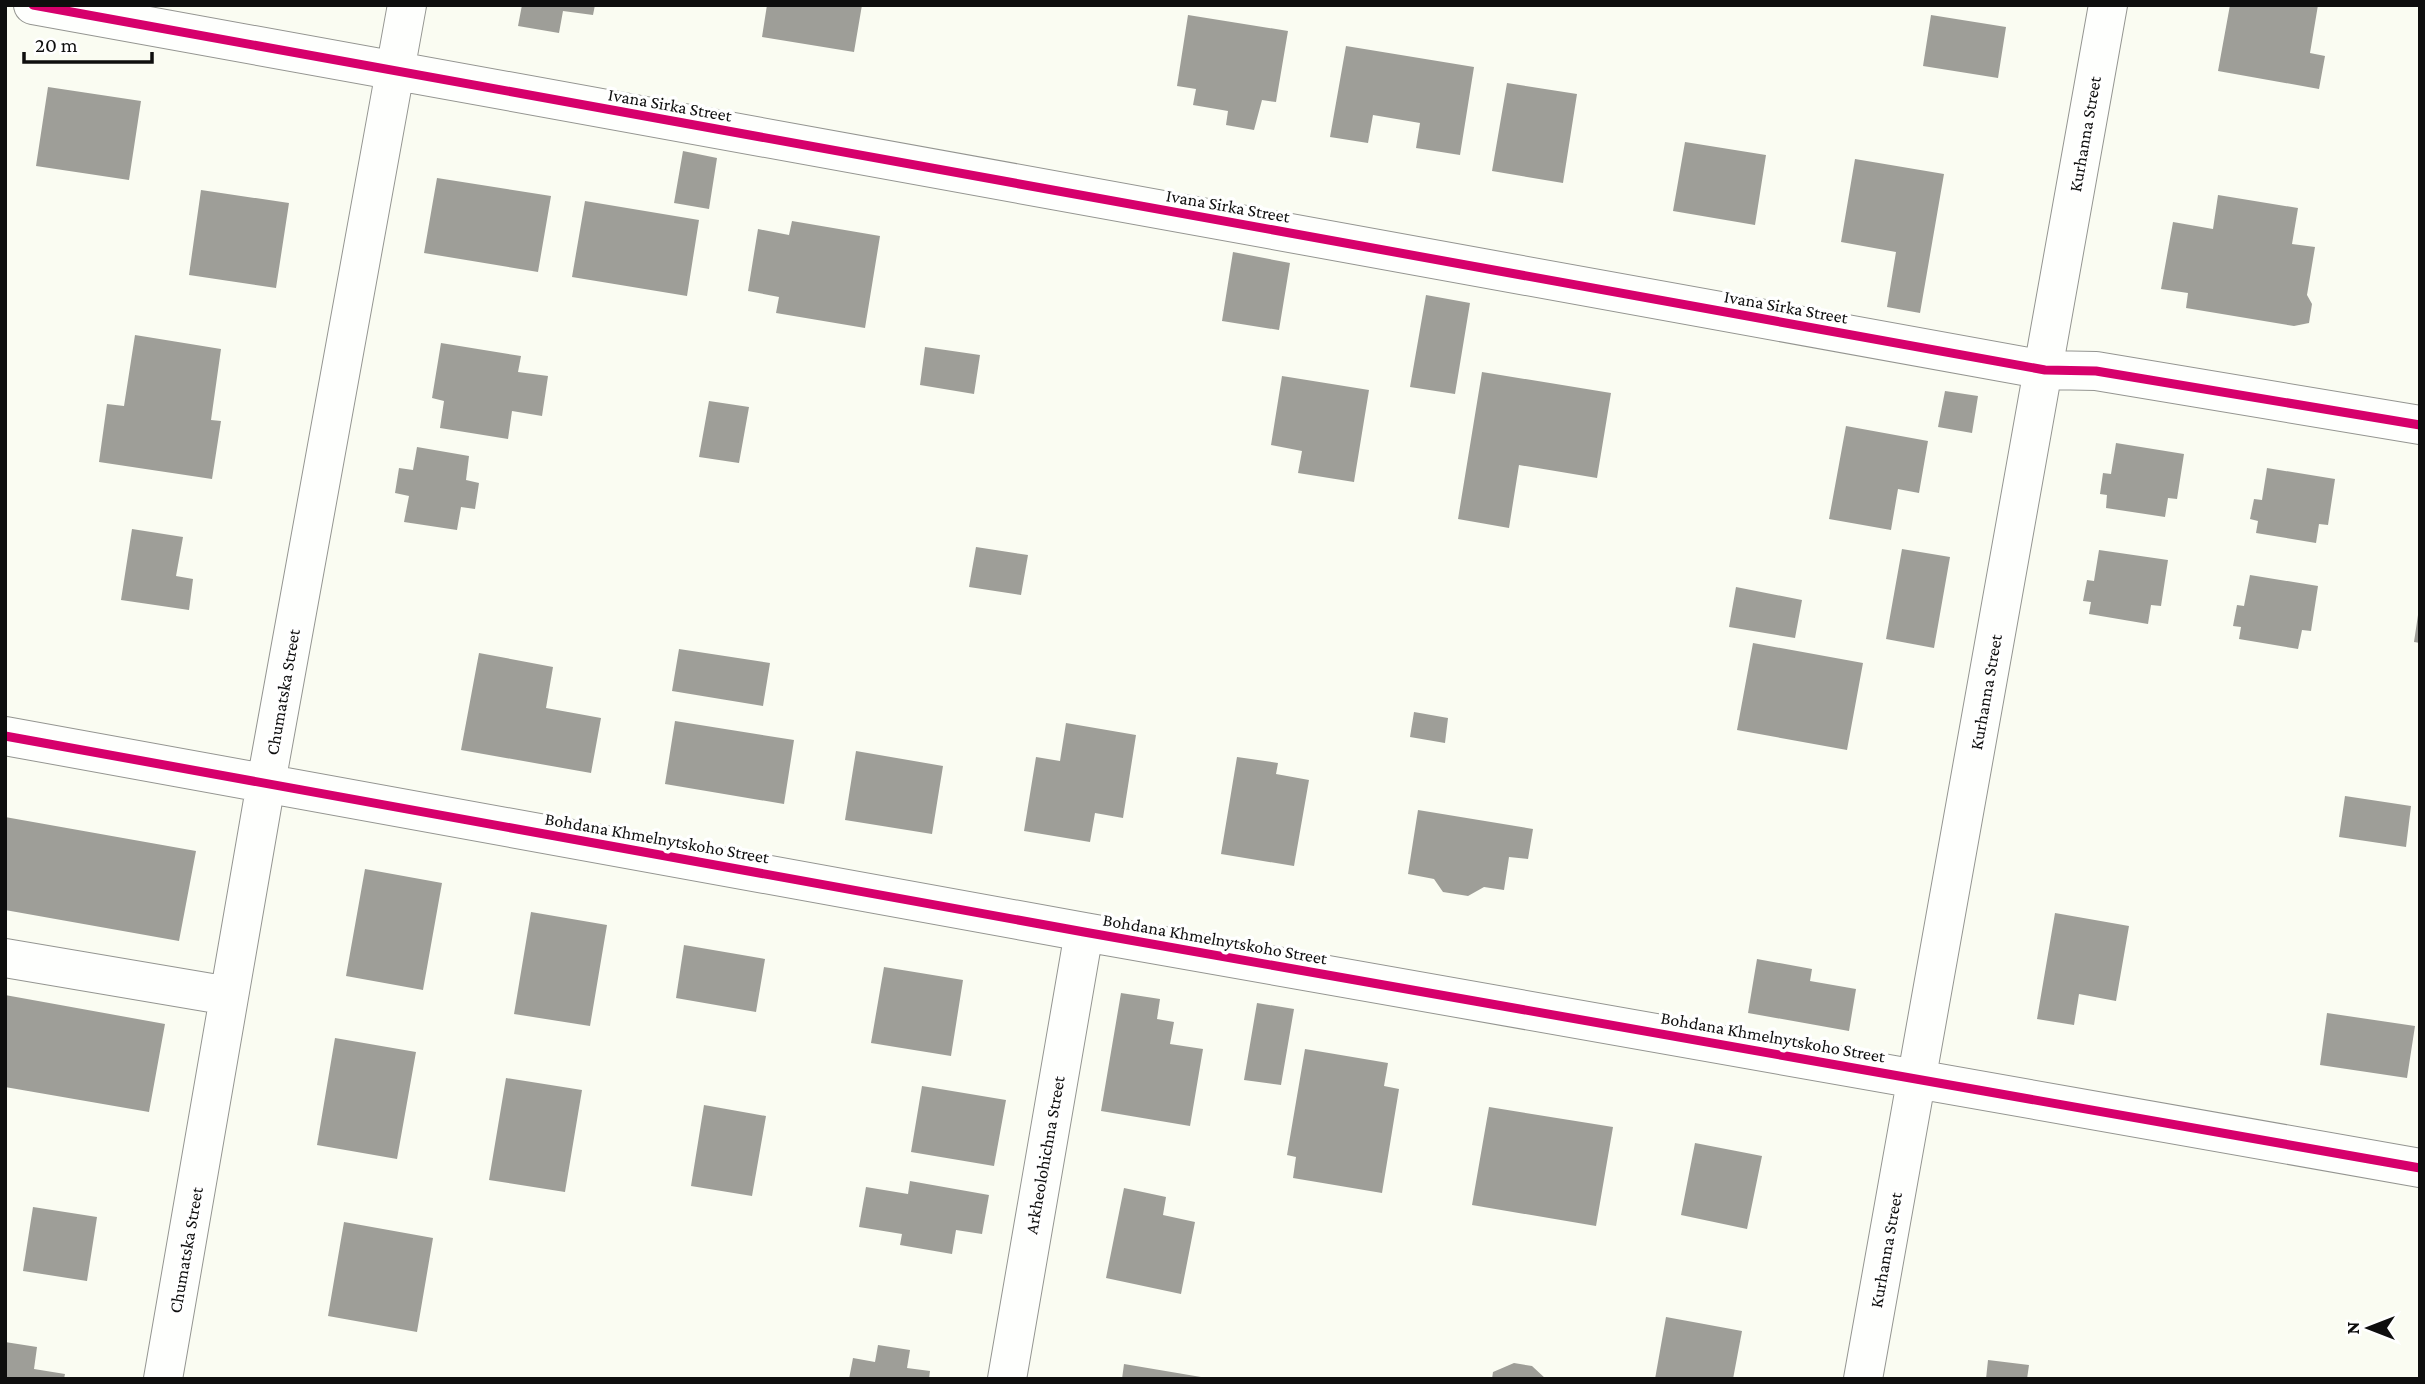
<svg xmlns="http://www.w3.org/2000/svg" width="2425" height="1384" font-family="'Crimson Pro',serif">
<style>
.building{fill:#9e9e98}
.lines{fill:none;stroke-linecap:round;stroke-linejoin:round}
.minor-casing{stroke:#949591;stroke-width:40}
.minor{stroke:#fefffd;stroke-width:38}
.cycleway-casing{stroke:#fff;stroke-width:13}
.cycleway{stroke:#d6006c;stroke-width:9}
.labels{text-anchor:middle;stroke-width:7;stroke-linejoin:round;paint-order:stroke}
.street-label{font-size:18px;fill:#0e0e0e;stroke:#fff}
</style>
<rect width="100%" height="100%" fill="#fafcf2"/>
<path class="building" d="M 522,5 L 595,5 L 593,15 L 563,11 L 559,33 L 518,26 Z
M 767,5 L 862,5 L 854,52 L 762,37 Z
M 2230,5 L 2318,5 L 2310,53 L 2325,56 L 2319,89 L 2218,71 Z
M 1188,15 L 1288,31 L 1276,102 L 1262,100 L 1254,130 L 1226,125 L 1228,111 L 1193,105 L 1196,89 L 1177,86 Z
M 1931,15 L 2006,27 L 1998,78 L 1923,66 Z
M 1346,46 L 1474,67 L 1460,155 L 1416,148 L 1420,123 L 1373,115 L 1368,143 L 1330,137 Z
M 1507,83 L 1577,94 L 1563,183 L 1492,171 Z
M 48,87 L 141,101 L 129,180 L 36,166 Z
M 1685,142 L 1766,155 L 1755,225 L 1673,211 Z
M 683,151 L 717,158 L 709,209 L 674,203 Z
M 1855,159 L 1944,174 L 1920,313 L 1887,307 L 1896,252 L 1841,242 Z
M 437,178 L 551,196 L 538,272 L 424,253 Z
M 201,190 L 289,203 L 276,288 L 189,275 Z
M 2218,195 L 2298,208 L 2292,244 L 2315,247 L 2307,295 L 2312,304 L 2309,323 L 2294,326 L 2186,308 L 2188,293 L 2161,289 L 2173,222 L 2213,229 Z
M 585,201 L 699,220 L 687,296 L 572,277 Z
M 792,221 L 880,236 L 865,328 L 776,313 L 779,297 L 748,291 L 758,229 L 789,235 Z
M 1233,252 L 1290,263 L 1279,330 L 1222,321 Z
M 1426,295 L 1470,303 L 1455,394 L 1410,387 Z
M 135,335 L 221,349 L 211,420 L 221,421 L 212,479 L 99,462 L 107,404 L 124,406 Z
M 441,343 L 521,356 L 518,372 L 548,376 L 542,416 L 512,411 L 508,439 L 440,428 L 444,401 L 432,398 Z
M 925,347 L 980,355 L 974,394 L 920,385 Z
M 1482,372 L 1611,393 L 1597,478 L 1519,465 L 1509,528 L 1458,519 Z
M 1282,376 L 1369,390 L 1354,482 L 1298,473 L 1302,451 L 1271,445 Z
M 1945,391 L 1978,396 L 1972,433 L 1938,427 Z
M 709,401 L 749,407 L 739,463 L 699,457 Z
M 1846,426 L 1928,441 L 1919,493 L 1898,489 L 1891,530 L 1829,519 Z
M 2116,443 L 2184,454 L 2177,499 L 2168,498 L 2165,517 L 2106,508 L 2107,495 L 2100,494 L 2103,473 L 2111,474 Z
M 417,447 L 469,456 L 466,480 L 479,483 L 475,509 L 461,507 L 457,530 L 404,522 L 409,496 L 395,493 L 399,468 L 413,470 Z
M 2267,468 L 2335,479 L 2328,525 L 2319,524 L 2316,543 L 2256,533 L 2258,521 L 2250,519 L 2254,499 L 2262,500 Z
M 132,529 L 183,537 L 176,576 L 193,579 L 189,610 L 121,600 Z
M 976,547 L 1028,555 L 1021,595 L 969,587 Z
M 1902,549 L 1950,557 L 1934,648 L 1886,639 Z
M 2099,550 L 2168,560 L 2161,606 L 2151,605 L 2148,624 L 2089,614 L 2091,602 L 2083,601 L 2087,580 L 2094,581 Z
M 2250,575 L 2318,586 L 2311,631 L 2302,630 L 2298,649 L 2239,639 L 2241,627 L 2233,626 L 2237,605 L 2244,606 Z
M 1736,587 L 1802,600 L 1795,638 L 1729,627 Z
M 2418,615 L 2420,615 L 2420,643 L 2414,642 Z
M 1753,643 L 1863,663 L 1847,750 L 1737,730 Z
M 679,649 L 770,663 L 763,706 L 672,691 Z
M 479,653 L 553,667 L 546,708 L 601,718 L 591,773 L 461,750 Z
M 1414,712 L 1448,718 L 1445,743 L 1410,737 Z
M 675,721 L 794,740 L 784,804 L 665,784 Z
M 1066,723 L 1136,735 L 1123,818 L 1095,813 L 1090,842 L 1024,831 L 1036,757 L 1060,761 Z
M 856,751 L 943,766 L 932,834 L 845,820 Z
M 1237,757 L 1278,763 L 1276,774 L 1309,780 L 1294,866 L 1221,854 Z
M 2345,796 L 2411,806 L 2406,847 L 2339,837 Z
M 1418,810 L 1533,829 L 1528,859 L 1509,857 L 1504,890 L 1484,887 L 1468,896 L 1443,892 L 1434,879 L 1408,874 Z
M 5,817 L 196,851 L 179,941 L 5,910 Z
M 365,869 L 442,883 L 423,990 L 346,976 Z
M 531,912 L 607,925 L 590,1026 L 514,1014 Z
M 2055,913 L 2129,926 L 2116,1001 L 2079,994 L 2074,1025 L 2037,1019 Z
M 684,945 L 765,959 L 756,1012 L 676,998 Z
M 1757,959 L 1812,969 L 1810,981 L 1856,989 L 1849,1031 L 1748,1013 Z
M 884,967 L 963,980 L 951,1056 L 871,1043 Z
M 1121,993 L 1160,999 L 1157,1019 L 1174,1022 L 1170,1044 L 1203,1049 L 1190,1126 L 1101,1111 Z
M 5,995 L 165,1024 L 149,1112 L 5,1087 Z
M 1257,1003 L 1294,1009 L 1281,1085 L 1244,1080 Z
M 2327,1013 L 2415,1026 L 2407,1078 L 2320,1065 Z
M 335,1038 L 416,1052 L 397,1159 L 317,1145 Z
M 1305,1049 L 1388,1063 L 1384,1086 L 1399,1089 L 1382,1193 L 1293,1178 L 1296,1157 L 1287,1155 Z
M 506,1078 L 582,1090 L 565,1192 L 489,1180 Z
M 922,1086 L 1006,1100 L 994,1166 L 911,1152 Z
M 704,1105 L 766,1116 L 752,1196 L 691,1186 Z
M 1489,1107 L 1613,1127 L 1596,1226 L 1472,1205 Z
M 1695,1143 L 1762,1156 L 1747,1229 L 1681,1215 Z
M 910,1181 L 989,1195 L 982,1234 L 956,1230 L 952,1254 L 900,1245 L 902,1234 L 859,1227 L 866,1187 L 908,1194 Z
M 1124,1188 L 1166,1197 L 1163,1215 L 1195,1222 L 1181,1294 L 1106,1278 Z
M 33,1207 L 97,1217 L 87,1281 L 23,1271 Z
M 344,1222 L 433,1238 L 417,1332 L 328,1316 Z
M 1666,1317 L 1742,1331 L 1733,1379 L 1655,1379 Z
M 5,1342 L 37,1347 L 34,1369 L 65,1374 L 64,1379 L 5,1379 Z
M 878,1345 L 910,1350 L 907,1368 L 930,1371 L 929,1379 L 849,1379 L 853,1358 L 875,1362 Z
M 1988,1360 L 2029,1365 L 2027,1379 L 1986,1379 Z
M 1514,1363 L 1532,1366 L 1546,1379 L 1492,1379 L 1493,1372 Z
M 1124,1364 L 1201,1377 L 1201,1379 L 1122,1379 Z"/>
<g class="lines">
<g class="minor-casing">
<path id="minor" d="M 33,5 L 2045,370 L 2096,371 L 2420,425
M 5,736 L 1084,932 L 2420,1168
M 5,958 L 229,996
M 163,1379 L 266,783 L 407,5
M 1007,1379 L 1084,932
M 1863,1379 L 2108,5"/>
</g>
<use href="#minor" class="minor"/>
<g class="cycleway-casing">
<path id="cycleway" d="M 33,5 L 2045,370 L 2096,371 L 2420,425
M 5,736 L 1084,932 L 2420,1168"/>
</g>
<use href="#cycleway" class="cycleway"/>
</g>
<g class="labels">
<g class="street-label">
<text transform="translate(670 105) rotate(10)" y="6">Ivana Sirka Street</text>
<text transform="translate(2085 134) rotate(-80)" y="6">Kurhanna Street</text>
<text transform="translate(1228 206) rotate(10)" y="6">Ivana Sirka Street</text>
<text transform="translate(1786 307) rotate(10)" y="6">Ivana Sirka Street</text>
<text transform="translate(283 692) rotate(-80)" y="6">Chumatska Street</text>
<text transform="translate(1986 692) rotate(-80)" y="6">Kurhanna Street</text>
<text transform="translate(657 838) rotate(10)" y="6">Bohdana Khmelnytskoho Street</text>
<text transform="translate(1215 939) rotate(10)" y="6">Bohdana Khmelnytskoho Street</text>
<text transform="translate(1773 1037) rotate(10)" y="6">Bohdana Khmelnytskoho Street</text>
<text transform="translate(1045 1155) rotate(-80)" y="6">Arkheolohichna Street</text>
<text transform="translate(186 1250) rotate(-80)" y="6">Chumatska Street</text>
<text transform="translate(1886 1250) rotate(-80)" y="6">Kurhanna Street</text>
</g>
</g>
<rect width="2425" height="1384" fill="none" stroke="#0e0e0e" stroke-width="14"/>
<g transform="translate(2369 1328) rotate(270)" stroke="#ffffff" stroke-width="5" paint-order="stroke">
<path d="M0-5L12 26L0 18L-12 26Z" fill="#0e0e0e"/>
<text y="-10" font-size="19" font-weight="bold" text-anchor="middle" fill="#0e0e0e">N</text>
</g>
<path d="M24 52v10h128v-10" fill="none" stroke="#0e0e0e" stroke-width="3.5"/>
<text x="35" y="52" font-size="21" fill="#0e0e0e" stroke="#ffffff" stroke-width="5" paint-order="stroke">20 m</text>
</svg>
